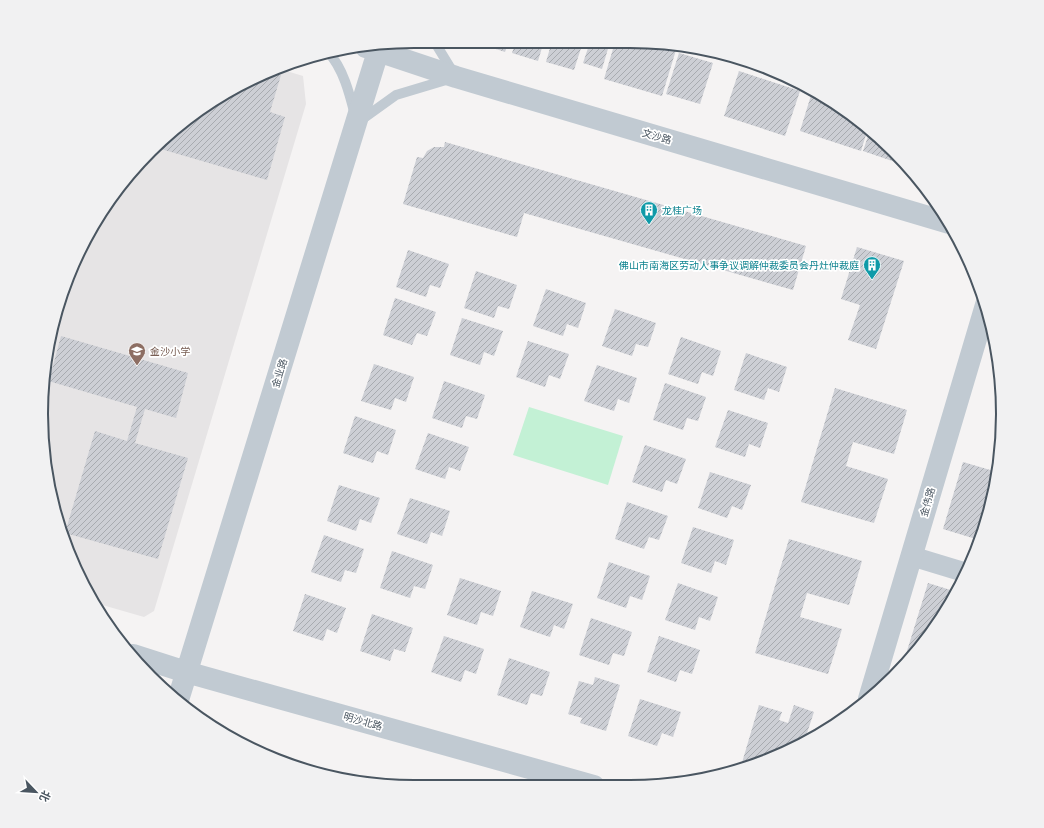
<svg xmlns="http://www.w3.org/2000/svg" width="1044" height="828" font-family="'Asap Condensed','Noto Sans SC',sans-serif">
<style>
.education{fill:#e6e4e5}
.garden{fill:#c3f1d5}
.building{fill:url(#building-hatch)}
.lines{fill:none;stroke-linecap:round;stroke-linejoin:round}
.service{stroke:#c1cad2;stroke-width:10}
.minor{stroke:#c1cad2;stroke-width:20}
.tertiary{stroke:#c1cad2;stroke-width:22}
.labels{text-anchor:middle;stroke-width:3.5;stroke-linejoin:round;paint-order:stroke}
.street-label{font-size:10px;fill:#4a5661;stroke:#fff}
.culture-label{font-size:10px;fill:#0d838f;stroke:#fff;text-anchor:start}
.education-label{font-size:10px;fill:#785e54;stroke:#fff;text-anchor:start}
.rim{fill:none;stroke:#4a5661;stroke-width:2}
</style>
<defs>
<pattern id="building-hatch" width="6" height="6" patternUnits="userSpaceOnUse"><rect width="6" height="6" fill="#cdcfd5"/><path d="M-1 1l2-2M0 6l6-6M5 7l2-2" fill="none" stroke="#a8abb0"/></pattern>
</defs>
<rect width="100%" height="100%" fill="#f5f3f3"/>
<path class="education" d="M 280,69 L 303,76 L 306,104 L 154,611 L 144,617 L 92,602 L 54,511 L 41,414 L 54,318 L 91,228 L 150,150 L 227,91 Z"/>
<path class="garden" d="M 529,407 L 623,436 L 608,485 L 513,455 Z"/>
<path class="building" d="M 472,41 L 509,41 L 505,52 Z
M 516,41 L 544,41 L 538,61 L 512,53 Z
M 552,41 L 583,42 L 574,70 L 546,62 Z
M 590,42 L 610,42 L 602,69 L 583,63 Z
M 615,42 L 649,42 L 676,50 L 662,96 L 604,79 Z
M 679,53 L 713,63 L 700,104 L 666,94 Z
M 739,71 L 800,91 L 785,136 L 724,116 Z
M 272,72 L 281,75 L 270,112 L 285,117 L 267,180 L 154,147 L 227,91 Z
M 812,92 L 822,95 L 868,128 L 861,151 L 800,131 Z
M 870,130 L 876,133 L 901,164 L 863,151 Z
M 445,142 L 806,246 L 793,290 L 524,213 L 517,237 L 403,204 L 417,157 L 423,158 L 427,151 L 434,147 L 444,147 Z
M 857,247 L 904,261 L 876,349 L 848,340 L 860,305 L 841,299 Z
M 408,250 L 449,264 L 440,288 L 430,285 L 426,297 L 396,287 Z
M 476,271 L 517,285 L 509,309 L 498,306 L 494,318 L 464,308 Z
M 546,289 L 586,303 L 578,328 L 567,324 L 563,336 L 533,326 Z
M 395,298 L 436,312 L 427,336 L 417,333 L 412,345 L 383,335 Z
M 615,309 L 656,323 L 648,347 L 636,344 L 632,356 L 602,346 Z
M 462,318 L 503,331 L 494,356 L 484,352 L 480,365 L 450,355 Z
M 61,336 L 188,373 L 176,418 L 145,409 L 135,443 L 188,458 L 158,559 L 65,533 L 95,431 L 127,441 L 137,407 L 45,380 L 47,371 L 51,373 Z
M 681,337 L 721,351 L 713,376 L 702,372 L 698,384 L 668,374 Z
M 528,341 L 569,354 L 560,379 L 549,375 L 545,387 L 516,377 Z
M 746,353 L 787,367 L 779,392 L 768,388 L 764,400 L 734,390 Z
M 374,364 L 414,377 L 406,402 L 395,398 L 391,410 L 361,401 Z
M 597,365 L 637,378 L 629,403 L 618,399 L 614,411 L 584,401 Z
M 444,381 L 485,395 L 477,419 L 466,416 L 462,428 L 432,418 Z
M 665,383 L 706,397 L 698,421 L 687,418 L 683,430 L 653,420 Z
M 835,388 L 907,410 L 894,454 L 853,442 L 846,466 L 888,479 L 874,523 L 801,502 Z
M 728,410 L 768,423 L 760,448 L 749,444 L 745,457 L 715,447 Z
M 355,416 L 396,430 L 388,455 L 377,451 L 373,463 L 343,453 Z
M 428,433 L 469,447 L 460,471 L 449,467 L 445,479 L 415,469 Z
M 645,445 L 686,459 L 677,484 L 666,480 L 662,492 L 632,482 Z
M 963,462 L 997,472 L 990,510 L 979,540 L 943,529 Z
M 710,472 L 751,485 L 742,510 L 732,506 L 727,518 L 698,508 Z
M 339,485 L 380,498 L 371,523 L 360,519 L 356,531 L 327,521 Z
M 410,498 L 450,511 L 442,536 L 431,532 L 427,544 L 397,534 Z
M 627,502 L 668,516 L 659,540 L 649,537 L 644,549 L 615,539 Z
M 693,527 L 734,540 L 726,565 L 715,561 L 711,573 L 681,563 Z
M 324,535 L 364,549 L 356,573 L 345,570 L 341,582 L 311,572 Z
M 789,539 L 862,561 L 849,605 L 807,593 L 800,617 L 842,629 L 828,674 L 755,653 Z
M 392,551 L 433,565 L 425,589 L 414,586 L 410,598 L 380,588 Z
M 609,562 L 650,576 L 642,600 L 630,596 L 626,608 L 597,598 Z
M 460,578 L 501,591 L 493,616 L 481,612 L 477,625 L 447,615 Z
M 678,583 L 718,597 L 710,621 L 699,617 L 695,630 L 665,620 Z
M 928,583 L 957,592 L 926,641 L 902,667 Z
M 532,591 L 573,604 L 564,629 L 554,625 L 550,637 L 520,627 Z
M 305,594 L 346,608 L 337,633 L 327,629 L 323,641 L 293,631 Z
M 372,614 L 413,628 L 405,652 L 394,649 L 390,661 L 360,651 Z
M 591,618 L 632,632 L 624,656 L 613,653 L 609,665 L 579,655 Z
M 444,636 L 484,649 L 476,674 L 465,670 L 461,682 L 431,672 Z
M 659,636 L 700,650 L 692,674 L 680,670 L 676,682 L 647,672 Z
M 509,658 L 550,672 L 542,696 L 531,693 L 527,705 L 497,695 Z
M 595,677 L 620,685 L 606,731 L 580,723 L 582,718 L 568,714 L 579,681 L 593,685 Z
M 640,699 L 681,712 L 673,737 L 662,733 L 657,746 L 628,736 Z
M 759,705 L 782,712 L 779,720 L 788,723 L 794,705 L 814,712 L 804,742 L 748,768 L 741,766 Z"/>
<g class="lines">
<path class="service" d="M 328,52 C 345,70 351,100 357,123 L 396,95 L 456,77 L 434,41"/>
<path class="minor" d="M 911,556 L 967,573"/>
<path class="tertiary" d="M 366,47 L 456,77 L 949,223
M 133,655 L 186,672 L 594,786
M 869,699 L 986,305
M 178,700 L 380,45"/>
</g>
<defs>
<g id="building-pin" transform="scale(0.9)"><path d="M0 17L-7.5 6A9.5 9.5 0 1 1 7.5 6Z" fill="#0f9aa8" stroke="#fff"/><path d="M-4-6H4V6H1V3H-1V6H-4ZM-2.5-4.3h1.7v1.8h-1.7ZM.8-4.3h1.7v1.8H.8ZM-2.5-1h1.7V.8h-1.7ZM.8-1h1.7V.8H.8Z" fill="#fff"/></g>
<g id="school-pin" transform="scale(0.9)"><path d="M0 17L-7.5 6A9.5 9.5 0 1 1 7.5 6Z" fill="#8d6e63" stroke="#fff"/><path d="M0-5L7-2L0 1L-7-2ZM-4 1L0 2.5L4 1V4Q0 6-4 4Z" fill="#fff"/></g>
</defs>
<g fill-rule="evenodd">
<use href="#building-pin" x="649" y="210"/>
<use href="#building-pin" x="872" y="265"/>
<use href="#school-pin" x="137" y="351"/>
</g>
<g class="labels">
<g class="street-label">
<text transform="translate(657 136) rotate(16)" y="4">文沙路</text>
<text transform="translate(279 373) rotate(-73)" y="4">金业路</text>
<text transform="translate(927 502) rotate(-74)" y="4">金伟路</text>
<text transform="translate(363 721) rotate(16)" y="4">明沙北路</text>
</g>
<g class="culture-label">
<text x="662" y="214">龙桂广场</text>
<text x="859" y="269" text-anchor="end">佛山市南海区劳动人事争议调解仲裁委员会丹灶仲裁庭</text>
</g>
<g class="education-label">
<text x="150" y="355">金沙小学</text>
</g>
</g>
<path d="M0 0H1044V828H0ZM414 48H630A366 366 0 0 1 996 414V414A366 366 0 0 1 630 780H414A366 366 0 0 1 48 414V414A366 366 0 0 1 414 48Z" fill="#f1f1f2" fill-rule="evenodd"/>
<path class="rim" d="M414 48H630A366 366 0 0 1 996 414V414A366 366 0 0 1 630 780H414A366 366 0 0 1 48 414V414A366 366 0 0 1 414 48Z"/>
<g transform="translate(36 792) rotate(115)" stroke="#ffffff" stroke-width="3" paint-order="stroke">
<path d="M0-3L7 15L0 10L-7 15Z" fill="#4a5661"/>
<text y="-6" font-size="11" font-weight="bold" text-anchor="middle" fill="#4a5661">北</text>
</g>
</svg>
